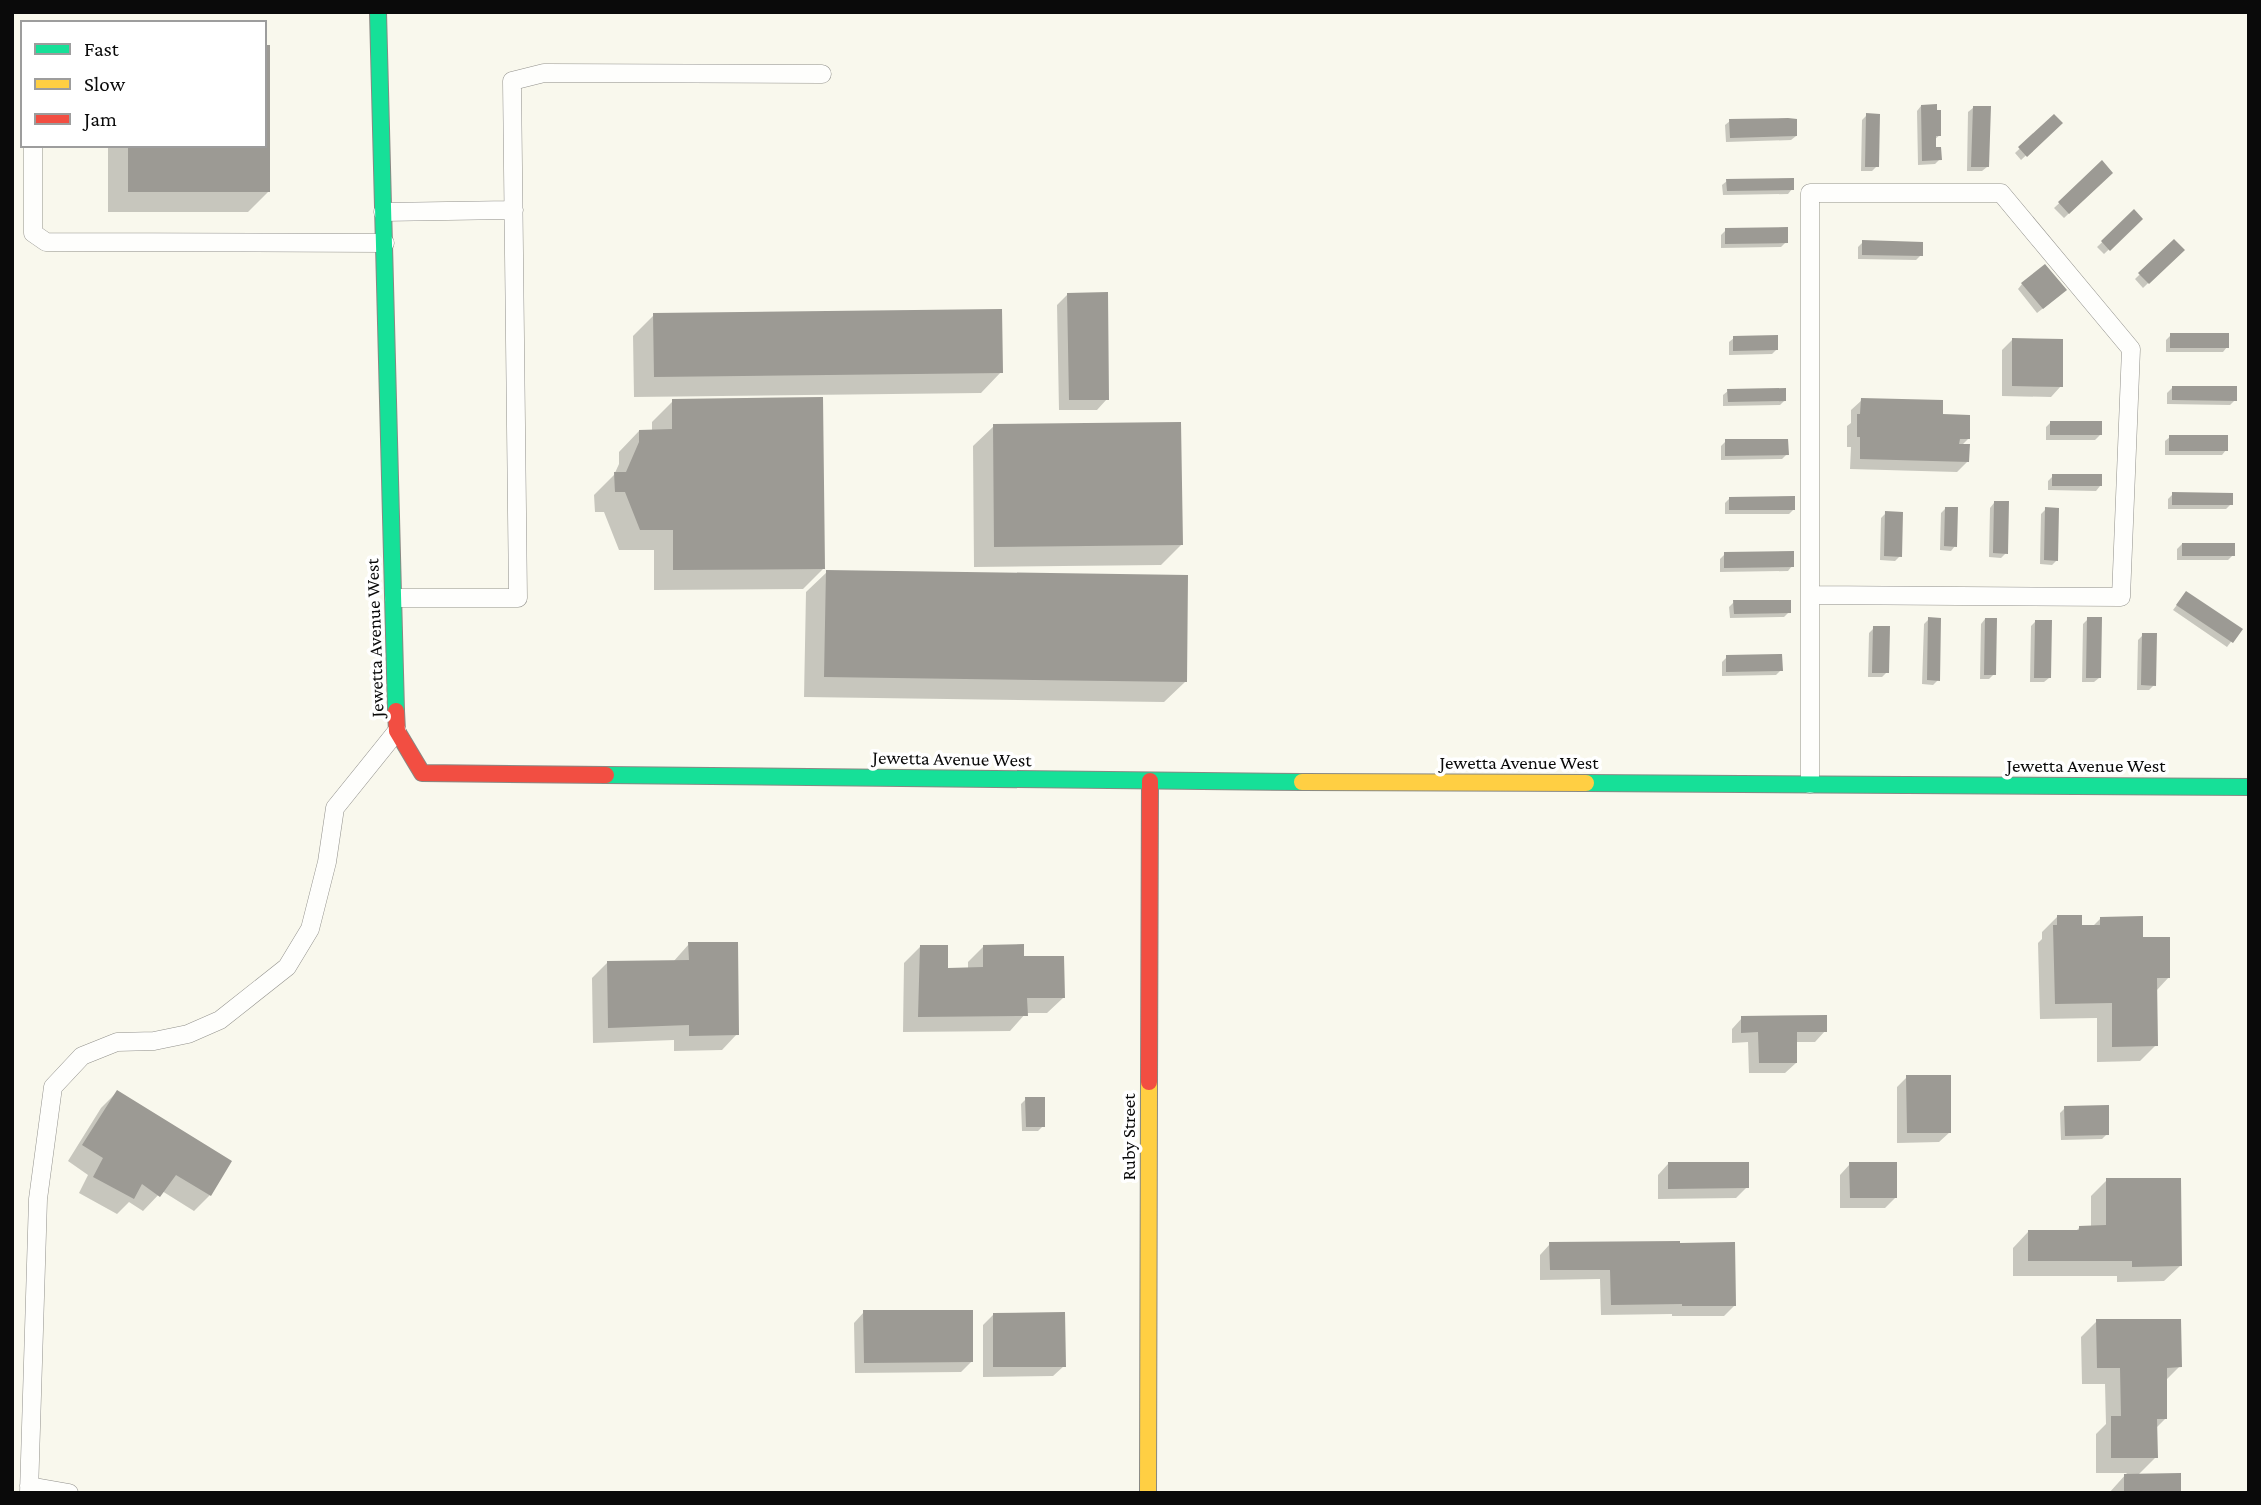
<svg xmlns="http://www.w3.org/2000/svg" width="2261" height="1505" font-family="'Crimson Pro',serif">
<style>
.shadow{fill:#0003}
.building{fill:#9c9a94}
.lines{fill:none;stroke-linecap:round;stroke-linejoin:round}
.lane-casing{stroke:#92918c;stroke-width:19}
.fast-casing{stroke:#888883;stroke-width:18}
.slow-casing{stroke:#888883;stroke-width:18}
.jam-casing{stroke:#888883;stroke-width:18}
.lane{stroke:#fefefc;stroke-width:18}
.fast{stroke:#16e098;stroke-width:16}
.slow{stroke:#ffcf43;stroke-width:16}
.jam{stroke:#f24e42;stroke-width:16}
.labels{text-anchor:middle;stroke-width:7;stroke-linejoin:round;paint-order:stroke}
.street-label{font-size:19px;fill:#0a0a0a;stroke:#fff}
</style>
<rect width="100%" height="100%" fill="#f9f8ed"/>
<path class="shadow" d="M 1921,106 L 1940,135 L 1934,140 L 1934,149 L 1940,159 L 1935,164 L 1918,165 L 1917,111 Z
M 1973,108 L 1987,167 L 1982,171 L 1967,171 L 1968,112 Z
M 1867,115 L 1877,166 L 1872,171 L 1861,171 L 1862,120 Z
M 2054,116 L 2061,123 L 2021,160 L 2015,153 Z
M 1730,121 L 1796,136 L 1791,140 L 1726,142 L 1725,125 Z
M 108,145 L 264,145 L 268,192 L 248,212 L 108,212 Z
M 2102,163 L 2111,173 L 2064,218 L 2054,208 Z
M 1727,181 L 1792,189 L 1788,194 L 1723,195 L 1722,185 Z
M 2134,212 L 2141,219 L 2104,254 L 2097,247 Z
M 1726,230 L 1786,242 L 1781,247 L 1721,248 L 1721,235 Z
M 2174,241 L 2182,250 L 2143,288 L 2135,279 Z
M 1863,242 L 1921,255 L 1916,260 L 1858,259 L 1858,247 Z
M 2022,284 L 2060,295 L 2037,313 L 2018,289 Z
M 1068,294 L 1107,399 L 1097,410 L 1059,410 L 1057,305 Z
M 654,315 L 1001,372 L 981,393 L 634,397 L 633,336 Z
M 2171,335 L 2227,347 L 2223,352 L 2166,352 L 2166,340 Z
M 1734,338 L 1777,349 L 1772,354 L 1729,355 L 1729,342 Z
M 2012,340 L 2061,386 L 2051,397 L 2002,396 L 2002,350 Z
M 2172,388 L 2235,400 L 2230,405 L 2167,404 L 2167,393 Z
M 1728,391 L 1785,400 L 1780,405 L 1723,406 L 1723,395 Z
M 1862,400 L 1941,416 L 1968,439 L 1961,446 L 1968,461 L 1957,472 L 1850,469 L 1851,447 L 1847,447 L 1847,426 L 1851,423 L 1851,410 Z
M 673,401 L 824,568 L 803,589 L 654,590 L 654,550 L 619,550 L 604,512 L 595,512 L 594,495 L 614,475 L 619,464 L 619,452 L 639,431 L 652,431 L 652,422 Z
M 2051,422 L 2100,435 L 2095,440 L 2046,440 L 2046,427 Z
M 994,426 L 1181,545 L 1161,565 L 974,567 L 973,446 Z
M 2170,437 L 2226,450 L 2222,455 L 2165,455 L 2165,441 Z
M 1726,441 L 1787,454 L 1782,459 L 1721,460 L 1721,446 Z
M 2053,476 L 2100,486 L 2096,491 L 2048,490 L 2048,481 Z
M 2173,494 L 2231,504 L 2226,509 L 2168,509 L 2168,499 Z
M 1729,499 L 1794,509 L 1789,514 L 1725,514 L 1725,503 Z
M 1994,503 L 2006,553 L 2001,558 L 1989,557 L 1990,508 Z
M 1946,508 L 1955,546 L 1951,551 L 1940,550 L 1941,513 Z
M 2046,509 L 2057,560 L 2052,565 L 2040,564 L 2041,514 Z
M 1886,513 L 1900,556 L 1895,561 L 1880,560 L 1881,518 Z
M 2182,544 L 2233,555 L 2228,560 L 2177,560 L 2177,549 Z
M 1725,554 L 1792,566 L 1788,571 L 1720,572 L 1720,559 Z
M 827,572 L 1185,682 L 1164,702 L 804,697 L 806,592 Z
M 2186,593 L 2240,630 L 2227,647 L 2173,610 Z
M 1734,602 L 1789,612 L 1784,617 L 1730,618 L 1729,607 Z
M 1929,619 L 1938,680 L 1933,685 L 1922,684 L 1924,624 Z
M 1985,619 L 1994,674 L 1989,679 L 1980,679 L 1981,624 Z
M 2088,619 L 2099,678 L 2094,682 L 2082,682 L 2083,624 Z
M 2036,621 L 2049,678 L 2044,682 L 2030,682 L 2031,626 Z
M 1874,628 L 1887,672 L 1882,677 L 1868,677 L 1869,633 Z
M 2143,635 L 2154,685 L 2149,690 L 2137,690 L 2138,640 Z
M 1727,657 L 1781,670 L 1776,675 L 1722,676 L 1722,662 Z
M 2057,917 L 2080,926 L 2093,926 L 2100,919 L 2142,939 L 2169,977 L 2156,991 L 2156,1045 L 2140,1061 L 2097,1062 L 2097,1018 L 2040,1019 L 2038,943 L 2042,939 L 2042,932 Z
M 689,944 L 737,1034 L 722,1050 L 674,1051 L 674,1040 L 593,1043 L 592,978 L 608,962 L 673,962 Z
M 984,946 L 1022,958 L 1063,998 L 1047,1013 L 1026,1013 L 1010,1031 L 903,1032 L 904,963 L 920,947 L 946,970 L 968,969 L 968,962 Z
M 1742,1018 L 1825,1031 L 1815,1042 L 1795,1042 L 1796,1063 L 1785,1073 L 1749,1073 L 1748,1042 L 1732,1043 L 1732,1029 Z
M 1907,1077 L 1950,1132 L 1939,1142 L 1897,1143 L 1897,1087 Z
M 117,1092 L 210,1195 L 194,1211 L 162,1191 L 143,1211 L 129,1202 L 117,1214 L 79,1193 L 88,1175 L 68,1161 L 101,1108 Z
M 1026,1099 L 1043,1126 L 1038,1131 L 1022,1131 L 1021,1104 Z
M 2065,1108 L 2107,1134 L 2102,1139 L 2061,1140 L 2060,1113 Z
M 1668,1164 L 1747,1187 L 1736,1198 L 1658,1199 L 1658,1175 Z
M 1850,1164 L 1896,1197 L 1885,1208 L 1840,1208 L 1840,1175 Z
M 2107,1180 L 2180,1266 L 2164,1281 L 2117,1282 L 2117,1276 L 2013,1276 L 2013,1248 L 2028,1232 L 2075,1232 L 2080,1227 L 2091,1227 L 2091,1196 Z
M 1550,1244 L 1734,1306 L 1724,1316 L 1672,1316 L 1672,1314 L 1601,1315 L 1600,1279 L 1540,1280 L 1540,1255 Z
M 864,1312 L 972,1361 L 961,1372 L 855,1373 L 854,1323 Z
M 993,1315 L 1064,1366 L 1053,1376 L 983,1377 L 983,1325 Z
M 2097,1321 L 2180,1366 L 2165,1381 L 2166,1418 L 2156,1428 L 2156,1457 L 2138,1475 L 2179,1493 L 2109,1493 L 2127,1473 L 2096,1473 L 2096,1434 L 2106,1424 L 2105,1384 L 2082,1384 L 2081,1337 Z"/>
<path class="building" d="M 264,45 L 270,45 L 270,192 L 128,192 L 128,145 L 264,145 Z
M 1937,104 L 1937,110 L 1941,110 L 1941,136 L 1936,136 L 1936,147 L 1941,147 L 1942,160 L 1922,161 L 1921,105 Z
M 1973,106 L 1991,106 L 1989,167 L 1971,167 Z
M 1866,113 L 1880,114 L 1879,167 L 1865,167 Z
M 2054,114 L 2063,123 L 2027,157 L 2018,147 Z
M 1788,118 L 1797,119 L 1797,136 L 1730,138 L 1729,119 Z
M 2102,160 L 2113,173 L 2069,214 L 2058,202 Z
M 1794,178 L 1794,190 L 1727,191 L 1726,179 Z
M 2134,209 L 2143,219 L 2110,251 L 2101,241 Z
M 1788,227 L 1788,243 L 1725,244 L 1725,228 Z
M 2174,239 L 2185,250 L 2149,284 L 2138,273 Z
M 1862,240 L 1923,242 L 1923,256 L 1862,255 Z
M 2045,264 L 2067,290 L 2043,309 L 2021,283 Z
M 1108,292 L 1109,400 L 1069,400 L 1067,293 Z
M 1002,309 L 1003,373 L 654,377 L 653,313 Z
M 2170,333 L 2229,333 L 2229,348 L 2170,348 Z
M 1778,335 L 1778,350 L 1733,351 L 1733,336 Z
M 2012,338 L 2063,339 L 2063,387 L 2012,386 Z
M 2172,386 L 2237,386 L 2237,401 L 2172,400 Z
M 1786,388 L 1786,401 L 1728,402 L 1727,389 Z
M 823,397 L 825,569 L 673,570 L 673,530 L 640,530 L 625,492 L 615,492 L 614,472 L 626,472 L 639,442 L 639,430 L 672,429 L 672,399 Z
M 1861,398 L 1943,400 L 1943,414 L 1970,415 L 1970,439 L 1960,439 L 1959,444 L 1970,444 L 1969,462 L 1860,459 L 1860,437 L 1857,437 L 1857,414 L 1860,414 Z
M 2050,421 L 2102,421 L 2102,435 L 2050,435 Z
M 1181,422 L 1183,545 L 994,547 L 993,424 Z
M 2169,435 L 2228,435 L 2228,451 L 2169,451 Z
M 1725,439 L 1788,439 L 1789,455 L 1725,456 Z
M 2052,474 L 2102,474 L 2102,486 L 2052,486 Z
M 2172,492 L 2233,493 L 2233,505 L 2172,505 Z
M 1795,496 L 1795,510 L 1729,510 L 1729,497 Z
M 1994,501 L 2009,501 L 2008,554 L 1993,553 Z
M 1945,507 L 1958,507 L 1957,547 L 1944,546 Z
M 2045,507 L 2059,508 L 2058,561 L 2044,560 Z
M 1885,511 L 1903,512 L 1902,557 L 1884,556 Z
M 2182,543 L 2235,543 L 2235,556 L 2182,556 Z
M 1794,551 L 1794,567 L 1724,568 L 1724,552 Z
M 826,570 L 1188,575 L 1187,682 L 824,677 Z
M 2186,591 L 2243,629 L 2233,643 L 2176,605 Z
M 1733,600 L 1791,600 L 1791,613 L 1734,614 Z
M 1928,617 L 1941,618 L 1940,681 L 1927,680 Z
M 2087,617 L 2102,617 L 2101,678 L 2086,678 Z
M 1985,618 L 1997,618 L 1996,675 L 1984,675 Z
M 2035,620 L 2052,620 L 2051,678 L 2034,678 Z
M 1873,626 L 1890,626 L 1889,673 L 1872,673 Z
M 2142,633 L 2157,633 L 2156,686 L 2141,685 Z
M 1782,654 L 1783,671 L 1726,672 L 1726,655 Z
M 2057,915 L 2082,915 L 2082,925 L 2100,925 L 2100,917 L 2143,916 L 2143,937 L 2170,937 L 2170,978 L 2157,978 L 2158,1046 L 2112,1047 L 2112,1003 L 2055,1004 L 2053,925 L 2057,925 Z
M 688,942 L 738,942 L 739,1035 L 689,1036 L 689,1025 L 608,1028 L 607,961 L 689,960 Z
M 1024,944 L 1024,956 L 1064,956 L 1065,998 L 1027,998 L 1028,1016 L 918,1017 L 920,945 L 948,945 L 948,968 L 983,967 L 983,945 Z
M 1827,1015 L 1827,1032 L 1797,1032 L 1797,1063 L 1759,1063 L 1758,1032 L 1741,1033 L 1741,1016 Z
M 1906,1075 L 1951,1075 L 1951,1133 L 1907,1133 Z
M 117,1090 L 232,1161 L 211,1196 L 176,1175 L 160,1197 L 142,1184 L 134,1199 L 93,1177 L 103,1158 L 82,1145 Z
M 1025,1097 L 1045,1097 L 1045,1127 L 1026,1127 Z
M 2109,1105 L 2109,1135 L 2065,1136 L 2064,1106 Z
M 1668,1162 L 1749,1162 L 1749,1188 L 1668,1189 Z
M 1849,1162 L 1897,1162 L 1897,1198 L 1850,1198 Z
M 2106,1178 L 2181,1178 L 2182,1266 L 2132,1267 L 2132,1261 L 2028,1261 L 2028,1230 L 2079,1230 L 2079,1226 L 2106,1225 Z
M 1680,1241 L 1680,1243 L 1735,1242 L 1736,1306 L 1682,1306 L 1682,1304 L 1611,1305 L 1610,1270 L 1550,1270 L 1549,1242 Z
M 863,1310 L 973,1310 L 973,1362 L 864,1363 Z
M 1065,1312 L 1066,1367 L 993,1367 L 993,1313 Z
M 2096,1319 L 2181,1319 L 2182,1367 L 2167,1368 L 2167,1419 L 2157,1419 L 2158,1458 L 2111,1458 L 2111,1416 L 2121,1416 L 2120,1368 L 2097,1368 Z
M 2181,1473 L 2181,1493 L 2124,1493 L 2124,1474 Z"/>
<g class="lines">
<g class="lane-casing">
<path id="lane" d="M 33,145 L 33,233 L 46,242 L 385,243
M 383,212 L 514,210
M 1810,595 L 2121,597 L 2131,349 L 2001,193 L 1810,193 L 1810,784
M 394,598 L 518,598 L 512,81 L 544,73 L 822,74
M 29,1486 L 69,1493
M 29,1493 L 38,1199 L 53,1087 L 82,1056 L 117,1042 L 154,1041 L 188,1034 L 220,1020 L 287,967 L 310,929 L 327,862 L 335,808 L 397,731"/>
</g>
<g class="fast-casing">
<path id="fast" d="M 378,12 L 396,711
M 606,775 L 1302,782
M 1586,783 L 2249,787"/>
</g>
<g class="slow-casing">
<path id="slow" d="M 1302,782 L 1586,783
M 1148,1493 L 1149,1082"/>
</g>
<g class="jam-casing">
<path id="jam" d="M 396,711 L 397,731 L 422,773 L 606,775
M 1149,1082 L 1150,781"/>
</g>
<use href="#lane" class="lane"/>
<use href="#fast" class="fast"/>
<use href="#slow" class="slow"/>
<use href="#jam" class="jam"/>
</g>
<g class="labels">
<g class="street-label">
<text transform="translate(374 638) rotate(-92)" y="7">Jewetta Avenue West</text>
<text transform="translate(952 758) rotate(1)" y="7">Jewetta Avenue West</text>
<text x="1519" y="769">Jewetta Avenue West</text>
<text x="2086" y="772">Jewetta Avenue West</text>
<text transform="translate(1128 1137) rotate(-90)" y="7">Ruby Street</text>
</g>
</g>
<rect width="2261" height="1505" fill="none" stroke="#0a0a0a" stroke-width="28"/>
<rect x="21" y="21" width="245" height="126" fill="#ffffff" stroke="#9d9d9d" stroke-width="2"/>
<rect x="35" y="44" width="35" height="10" fill="#16e098" stroke="#9d9d9d" stroke-width="2"/>
<text x="84" y="56" font-size="21" fill="#0a0a0a">Fast</text>
<rect x="35" y="79" width="35" height="10" fill="#ffcf43" stroke="#9d9d9d" stroke-width="2"/>
<text x="84" y="91" font-size="21" fill="#0a0a0a">Slow</text>
<rect x="35" y="114" width="35" height="10" fill="#f24e42" stroke="#9d9d9d" stroke-width="2"/>
<text x="84" y="126" font-size="21" fill="#0a0a0a">Jam</text>
</svg>
